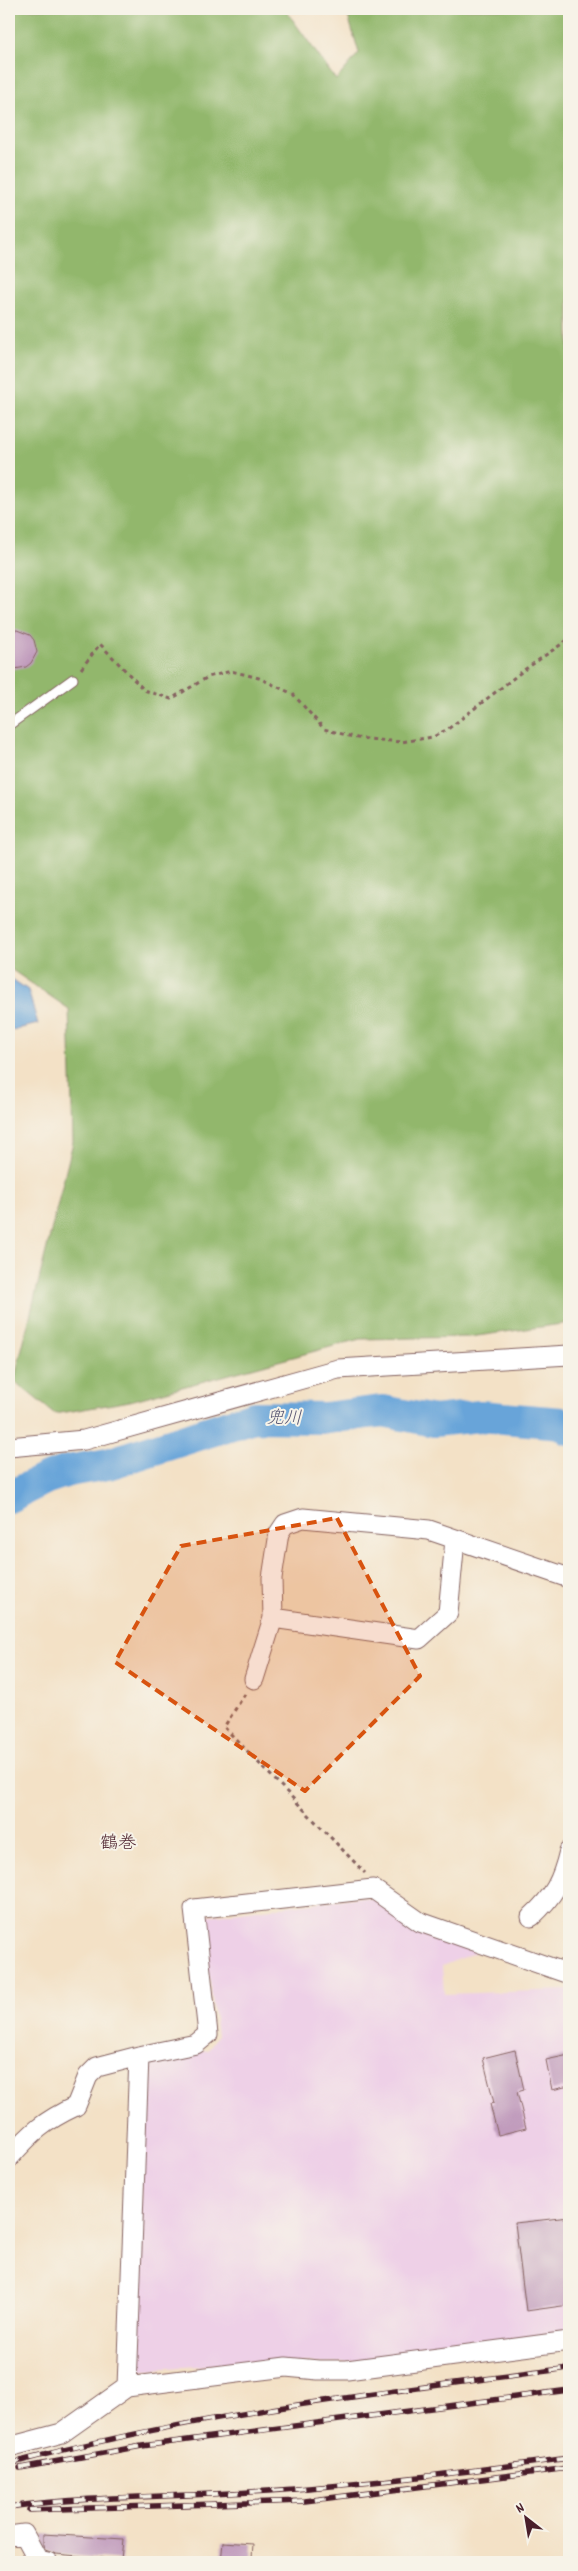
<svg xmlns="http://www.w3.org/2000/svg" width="578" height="2571" font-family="Dekko,'Klee One',sans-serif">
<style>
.built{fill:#eed0e7}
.forest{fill:#92b76c;stroke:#6e6b4c}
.water{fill:#68a4d9;stroke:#596282}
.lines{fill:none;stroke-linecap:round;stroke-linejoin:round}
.river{stroke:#68a4d9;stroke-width:32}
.building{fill:#c19cbd}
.lane-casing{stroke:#856361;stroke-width:11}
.street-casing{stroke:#856361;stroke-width:21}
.path{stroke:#856361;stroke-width:3;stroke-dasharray:4 4;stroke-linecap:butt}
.lane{stroke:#fff;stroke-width:9}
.street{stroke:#fff;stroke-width:19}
.rail-casing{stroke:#4a1f2b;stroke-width:5.5}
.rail{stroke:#f7f3e8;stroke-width:4;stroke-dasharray:11;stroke-linecap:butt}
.marked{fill:#d8530f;fill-opacity:0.2;stroke:#d8530f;stroke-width:4;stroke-dasharray:10 6;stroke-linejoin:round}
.labels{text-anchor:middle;stroke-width:4;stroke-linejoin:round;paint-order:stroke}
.water-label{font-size:18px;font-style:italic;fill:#565471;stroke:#f7f3e8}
.neighbourhood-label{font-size:18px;fill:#4a1f2b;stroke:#f7f3e8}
</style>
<rect width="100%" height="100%" fill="#f7f3e8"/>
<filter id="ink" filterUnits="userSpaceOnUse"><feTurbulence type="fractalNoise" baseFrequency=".02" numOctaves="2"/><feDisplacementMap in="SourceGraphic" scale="10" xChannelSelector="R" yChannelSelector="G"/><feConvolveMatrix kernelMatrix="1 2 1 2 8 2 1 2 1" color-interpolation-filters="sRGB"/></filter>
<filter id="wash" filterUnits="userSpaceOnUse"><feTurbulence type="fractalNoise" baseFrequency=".0096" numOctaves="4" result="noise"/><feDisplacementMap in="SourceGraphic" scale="20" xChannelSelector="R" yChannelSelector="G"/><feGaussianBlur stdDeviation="1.12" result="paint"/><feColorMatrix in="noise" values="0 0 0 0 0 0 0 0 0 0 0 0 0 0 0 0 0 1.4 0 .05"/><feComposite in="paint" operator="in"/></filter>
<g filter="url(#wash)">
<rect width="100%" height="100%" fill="#f3e1c6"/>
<path class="built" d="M 361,1897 L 377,1900 L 421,1931 L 476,1952 L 442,1966 L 444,1994 L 569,1990 L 569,2332 L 333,2364 L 249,2363 L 134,2370 L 145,2066 L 151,2058 L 208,2050 L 217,2036 L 202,1922 L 208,1916 Z"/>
<path class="forest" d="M 9,9 L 285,9 L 336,80 L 359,53 L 346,9 L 569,9 L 569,1323 L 470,1337 L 360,1339 L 130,1401 L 55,1414 L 14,1381 L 73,1142 L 69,1009 L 9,968 Z"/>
<path class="water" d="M 9,977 L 28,990 L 38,1024 L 9,1031 Z"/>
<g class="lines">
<path class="river" d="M 9,1497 L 47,1478 L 68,1471 L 108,1464 L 254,1417 L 326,1418 L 383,1411 L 434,1421 L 480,1416 L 562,1423 L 569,1429"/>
</g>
<g id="blocks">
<path class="building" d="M 17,630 L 30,635 L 34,640 L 37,652 L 31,663 L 26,667 L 9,670 L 9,631 Z
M 515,2050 L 524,2090 L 517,2092 L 526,2128 L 498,2135 L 490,2104 L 494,2103 L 483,2058 Z
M 569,2055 L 569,2086 L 552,2090 L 546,2060 Z
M 569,2217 L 569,2305 L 526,2311 L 515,2223 Z
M 43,2534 L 123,2539 L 121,2560 L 56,2554 L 45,2550 L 43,2545 Z
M 223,2542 L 253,2544 L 252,2557 L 238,2557 L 238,2562 L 221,2562 Z"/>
</g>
</g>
<g filter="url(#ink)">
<use href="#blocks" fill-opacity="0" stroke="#856361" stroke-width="1"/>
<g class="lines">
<g class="lane-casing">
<path id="lane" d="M 9,725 L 73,679"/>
</g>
<g class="street-casing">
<path id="street" d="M 9,1447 L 84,1440 L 338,1369 L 569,1355
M 273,1618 L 419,1639 L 448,1613 L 455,1540
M 254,1679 L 273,1618 L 272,1578 L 279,1533 L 285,1524 L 303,1518 L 429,1530 L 569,1578
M 531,1917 C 554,1896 562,1881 569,1851
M 139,2056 L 196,2044 L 208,2034 L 194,1909 L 373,1889 L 420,1922 L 569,1974
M 9,2158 C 32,2132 44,2121 76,2106 L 88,2076 L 97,2067 L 139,2056 L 127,2387
M 9,2447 L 62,2433 L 127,2387 L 286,2367 L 318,2370 L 347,2370 L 569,2341
M 9,2536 L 24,2534 L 38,2560 L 48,2562"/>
</g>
<path class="path" d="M 81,669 L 100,644 L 144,690 L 171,699 L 208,677 L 231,671 L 259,678 L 293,694 L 324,729 L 357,738 L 401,742 L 433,737 L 448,729 L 524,670 L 569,639
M 245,1694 L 224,1727 L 365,1873"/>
<use href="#lane" class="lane"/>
<use href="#street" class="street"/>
<g class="rail-casing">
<path id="rail" d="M 9,2464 C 192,2414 381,2393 569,2368
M 20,2468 L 142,2446 L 569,2390
M 9,2507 C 89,2496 169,2497 250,2492 C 357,2486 463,2472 569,2458
M 29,2510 L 305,2501 L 569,2468"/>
</g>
<use href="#rail" class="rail"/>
</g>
</g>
<path class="marked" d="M 337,1518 L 420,1676 L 305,1791 L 115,1662 L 181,1546 Z"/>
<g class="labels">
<g class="water-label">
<text transform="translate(284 1417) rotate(1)" y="6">兜川</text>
</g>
<g class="neighbourhood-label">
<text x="118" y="1848">鶴巻</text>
</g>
</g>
<rect width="578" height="2571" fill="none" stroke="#f7f3e8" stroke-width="30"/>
<g transform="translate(526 2518) rotate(329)" stroke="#f7f3e8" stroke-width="4" paint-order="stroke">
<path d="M0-4L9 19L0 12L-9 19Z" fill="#4a1f2b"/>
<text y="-8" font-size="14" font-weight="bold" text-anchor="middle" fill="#4a1f2b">N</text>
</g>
</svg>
